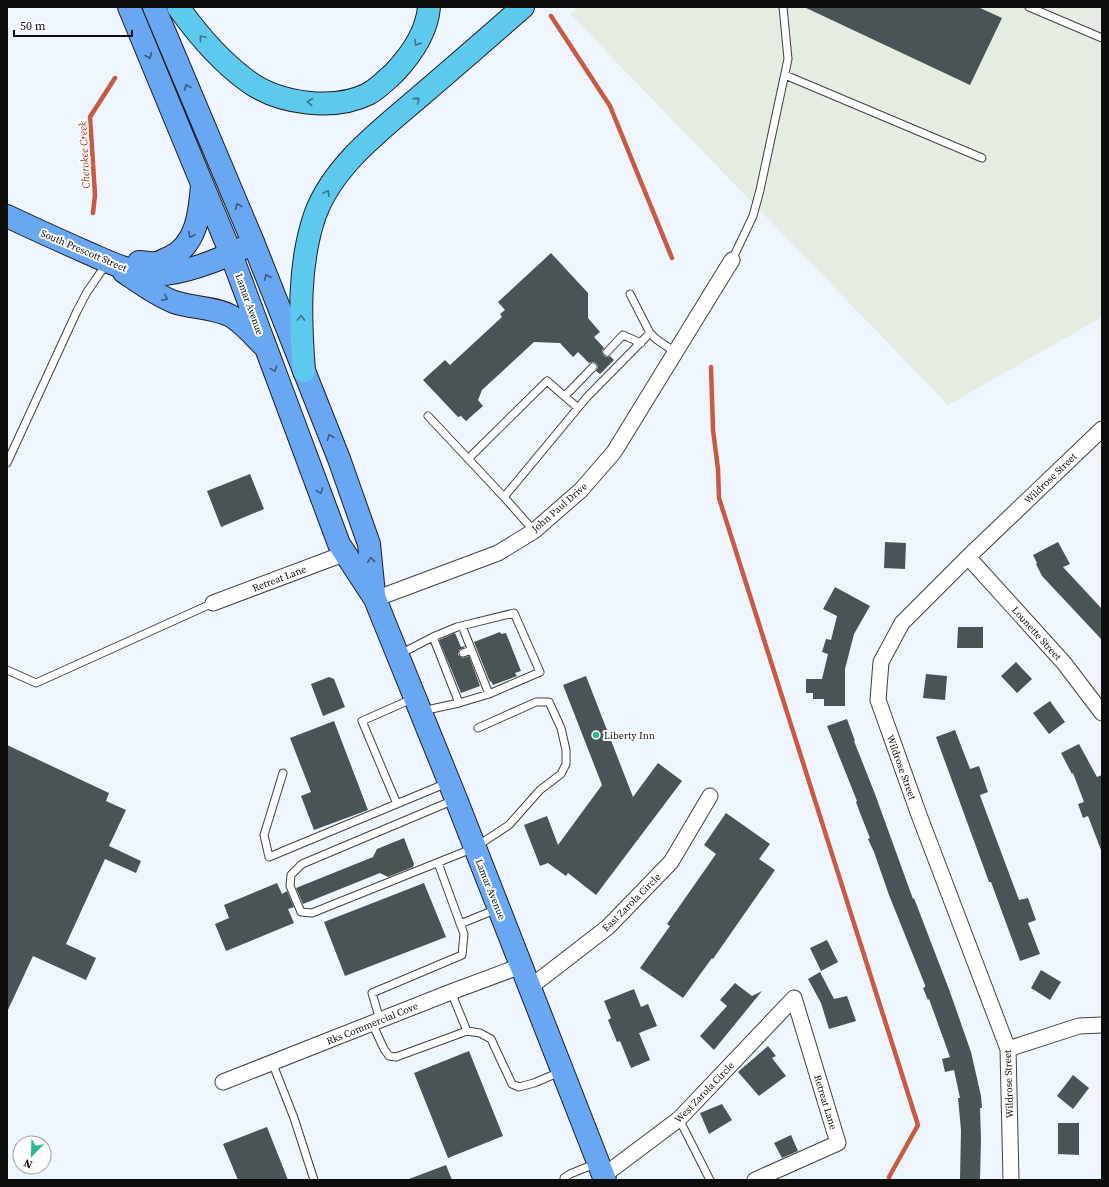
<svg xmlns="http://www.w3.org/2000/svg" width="1109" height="1187" font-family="'Source Serif 4',serif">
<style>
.industrial{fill:#e5ece2}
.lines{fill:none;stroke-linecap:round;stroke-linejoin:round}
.stream{stroke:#c75a40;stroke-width:4.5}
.building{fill:#4a5355}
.lane-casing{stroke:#404040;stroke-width:9}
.street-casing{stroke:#404040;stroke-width:17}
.primary-casing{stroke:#1e1e1e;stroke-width:24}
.highway-casing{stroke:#1e1e1e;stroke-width:24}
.lane{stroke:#fff;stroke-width:7}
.street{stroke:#fff;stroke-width:15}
.primary{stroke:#6aa7f2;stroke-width:22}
.highway{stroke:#5dc9ed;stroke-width:22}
.oneway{stroke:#397488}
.oneway2{stroke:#3c5a80}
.poi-dot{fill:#2cb793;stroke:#fff;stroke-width:1.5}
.labels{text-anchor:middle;stroke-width:4;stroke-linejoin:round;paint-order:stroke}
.street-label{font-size:10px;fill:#0d0d0d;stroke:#fff}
.poi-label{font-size:10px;fill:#0d0d0d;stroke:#fff;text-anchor:start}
.water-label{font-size:11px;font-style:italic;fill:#99391c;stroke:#fff}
</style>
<rect width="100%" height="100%" fill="#eef5fe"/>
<path class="industrial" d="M 579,7 L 1102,7 L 1102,317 L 948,405 L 570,14 Z"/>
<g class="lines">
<path class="stream" d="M 551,16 L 610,106 L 672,258
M 93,213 L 95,195 L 90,117 L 115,78
M 711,367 L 713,430 L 718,469 L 719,498 L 918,1125 L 889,1177 L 889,1180"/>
</g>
<path class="building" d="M 804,7 L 978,7 L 1002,18 L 970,85 Z
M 551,253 L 588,293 L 588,318 L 600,332 L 594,337 L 604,348 L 602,351 L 603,355 L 606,357 L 610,356 L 614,360 L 600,374 L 596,371 L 598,368 L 597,364 L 594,362 L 589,363 L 578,352 L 573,357 L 560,343 L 534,342 L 482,390 L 478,400 L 483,406 L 466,421 L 461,416 L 458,417 L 423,380 L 445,360 L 450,365 L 502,317 L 500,314 L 505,310 L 498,302 Z
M 250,474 L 264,509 L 221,527 L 207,491 Z
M 885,542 L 906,543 L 905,569 L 884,568 Z
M 1058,542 L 1070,564 L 1063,567 L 1102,609 L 1102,640 L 1042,576 L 1036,564 L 1037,563 L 1033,555 Z
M 835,587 L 870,606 L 854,634 L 845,669 L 845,706 L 824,706 L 824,699 L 813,699 L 813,693 L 806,693 L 806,679 L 822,679 L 828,654 L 822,652 L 826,639 L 831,640 L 837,616 L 823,609 Z
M 958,627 L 983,627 L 983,648 L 957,648 Z
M 500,632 L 501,634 L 506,633 L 521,671 L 515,673 L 517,676 L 493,685 L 491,681 L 490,682 L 474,642 Z
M 455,633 L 461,647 L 465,646 L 465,647 L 459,650 L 458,655 L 463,658 L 469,656 L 480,686 L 461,693 L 439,640 Z
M 1016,662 L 1032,679 L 1017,693 L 1001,676 Z
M 926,674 L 947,676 L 945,700 L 923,698 Z
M 586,676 L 633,797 L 658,763 L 682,781 L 596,895 L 568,873 L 566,876 L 548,863 L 540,866 L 524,825 L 547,816 L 558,845 L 602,785 L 563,685 Z
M 329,677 L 334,679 L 345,707 L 323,716 L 311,684 Z
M 1050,701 L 1065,722 L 1049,734 L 1033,713 Z
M 847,719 L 855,741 L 854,741 L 875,794 L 913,899 L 914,898 L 950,992 L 971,1052 L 981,1096 L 982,1108 L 980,1108 L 981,1139 L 980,1180 L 960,1180 L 961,1130 L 958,1098 L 960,1098 L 954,1070 L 945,1072 L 942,1059 L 950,1057 L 929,999 L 928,1000 L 923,988 L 925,987 L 925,985 L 889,895 L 874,852 L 868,839 L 870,838 L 860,813 L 856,802 L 857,801 L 827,726 Z
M 334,721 L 368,810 L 314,830 L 301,796 L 311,792 L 290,738 Z
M 955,730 L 970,769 L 979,766 L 988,792 L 980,795 L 982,801 L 1019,900 L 1028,898 L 1036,920 L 1028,923 L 1040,954 L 1020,961 L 991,882 L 989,882 L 936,737 Z
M 1079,744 L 1097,777 L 1102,775 L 1102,850 L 1101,850 L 1088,816 L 1083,818 L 1078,804 L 1084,802 L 1073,773 L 1072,774 L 1061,753 Z
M 7,745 L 109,793 L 106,801 L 126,810 L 109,846 L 141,861 L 136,873 L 105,859 L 66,944 L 96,958 L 86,980 L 33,956 L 7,1012 Z
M 726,813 L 770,844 L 759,859 L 775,870 L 713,959 L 712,958 L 683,998 L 640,968 L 670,926 L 667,924 L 716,854 L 704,845 Z
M 404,838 L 414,864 L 413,867 L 388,877 L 380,873 L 303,904 L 296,888 L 373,857 L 377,849 Z
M 277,883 L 282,894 L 287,891 L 294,907 L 288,909 L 294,923 L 226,951 L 215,924 L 229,918 L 224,905 Z
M 424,883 L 446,937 L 345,976 L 324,922 Z
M 827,940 L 838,962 L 821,971 L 810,948 Z
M 1041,970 L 1061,982 L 1050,1000 L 1031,988 Z
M 820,972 L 834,999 L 847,996 L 856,1021 L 829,1029 L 821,1003 L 808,979 Z
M 735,983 L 752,996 L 762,991 L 714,1050 L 700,1036 L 727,1006 L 720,1000 Z
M 634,989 L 641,1007 L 648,1004 L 657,1026 L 639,1033 L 650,1060 L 631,1068 L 620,1041 L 617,1042 L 608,1020 L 611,1018 L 604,1001 Z
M 768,1046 L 776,1056 L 772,1058 L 786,1076 L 759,1096 L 738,1072 Z
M 469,1051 L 503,1136 L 448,1158 L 414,1073 Z
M 1073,1075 L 1089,1088 L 1073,1109 L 1057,1096 Z
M 722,1104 L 732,1120 L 709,1134 L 700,1113 Z
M 1058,1123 L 1079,1123 L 1079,1155 L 1058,1154 Z
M 267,1127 L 288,1180 L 238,1180 L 223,1144 Z
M 791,1135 L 798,1151 L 782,1158 L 774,1143 Z
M 446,1165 L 452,1180 L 409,1180 L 409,1179 Z"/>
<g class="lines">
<g class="lane-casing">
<path id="lane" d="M 1029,7 L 1102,38
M 785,75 L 982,158
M 732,260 L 753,216 L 760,190 L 788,59 L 783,7
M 630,294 L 650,333
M 607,352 L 623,335 L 641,343
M 565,396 L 593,367
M 428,416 L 504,497
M 468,459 L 547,381 L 578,408
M 7,463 L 77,311 L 87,292 L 107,263
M 534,531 L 504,497 L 587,397 L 650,333 L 656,339 L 675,352
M 462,626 L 489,694
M 463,653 L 471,650
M 400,654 L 433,637 L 459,703 L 489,694 L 540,672 L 514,613 L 457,627 L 433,637
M 7,670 L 36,683 L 213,603
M 422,711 L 459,703
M 283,773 L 264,835 L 269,857 L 447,783
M 454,800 L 302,864 L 291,875 L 290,886 L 301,912 L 312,913 L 474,848 L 509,825 L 540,790 L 561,774 L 566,764 L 566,750 L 561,728 L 549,702 L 536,702 L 478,728
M 397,804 L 362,721 L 412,699
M 460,924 L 497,909
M 451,992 L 467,1031
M 380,1020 L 372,993 L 462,955 L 464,934 L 438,863
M 372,1023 L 384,1049 L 389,1056 L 396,1057 L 467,1031 L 480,1033 L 491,1039 L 512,1084 L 519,1087 L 534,1083 L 560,1072
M 272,1062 L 294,1118 L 314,1180
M 679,1119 L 710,1180
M 564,1180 L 564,1178 L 570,1174 L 597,1163"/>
</g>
<g class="street-casing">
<path id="street" d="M 968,557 L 1064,663 L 1102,713
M 375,599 L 498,553 L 534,531 L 581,490 L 614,452 L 732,260
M 213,603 L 346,553
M 529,988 L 608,927 L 671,862 L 710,796
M 1008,1049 L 1079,1026 L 1102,1025
M 223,1082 L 451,992 L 521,966
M 603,1176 L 679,1119 L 794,998 L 838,1143 L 755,1180
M 1011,1180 L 1008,1049 L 919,815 L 878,700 L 881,662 L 902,623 L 968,557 L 1102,429"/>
</g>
<g class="primary-casing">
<path id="primary" d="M 129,7 L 231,254 L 339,544 L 375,599 L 456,799 L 605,1180
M 154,7 L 253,242 L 339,459 L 369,544 L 374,594
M 7,216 C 34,229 61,241 88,253 C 109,262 129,272 152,274 C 177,277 222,259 245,247
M 139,262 C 145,262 152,264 157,263 C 161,262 165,259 169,258 C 197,245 200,212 202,185
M 124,272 C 140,283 156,295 174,302 C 192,308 214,307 231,316 C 243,323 253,335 263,345"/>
</g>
<g class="highway-casing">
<path id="highway" d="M 178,7 C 198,35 221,62 249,82 C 280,104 334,111 368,94 C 378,89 386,80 394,73 C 411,55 427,32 429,7
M 304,371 C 300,319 298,265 315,215 C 334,163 385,127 425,92 C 458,64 491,35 523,7"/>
</g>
<use href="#lane" class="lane"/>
<use href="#street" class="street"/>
<use href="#primary" class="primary"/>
<use href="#highway" class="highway"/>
</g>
<defs><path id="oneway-chevron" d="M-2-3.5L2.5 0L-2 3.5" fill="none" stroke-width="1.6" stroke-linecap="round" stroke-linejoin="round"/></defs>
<g class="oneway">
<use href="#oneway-chevron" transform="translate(202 38) rotate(-130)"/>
<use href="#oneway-chevron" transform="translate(417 43) rotate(122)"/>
<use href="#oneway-chevron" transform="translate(417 100) rotate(-41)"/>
<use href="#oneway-chevron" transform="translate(310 102) rotate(-175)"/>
<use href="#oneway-chevron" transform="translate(327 193) rotate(-59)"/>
<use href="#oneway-chevron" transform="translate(301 318) rotate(-89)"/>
</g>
<g class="oneway2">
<use href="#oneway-chevron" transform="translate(149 56) rotate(67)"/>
<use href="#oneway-chevron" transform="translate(187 87) rotate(-113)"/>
<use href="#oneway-chevron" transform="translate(238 206) rotate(-113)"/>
<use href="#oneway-chevron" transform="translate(191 235) rotate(117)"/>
<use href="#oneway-chevron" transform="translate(267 277) rotate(-112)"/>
<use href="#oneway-chevron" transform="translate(165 298) rotate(26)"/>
<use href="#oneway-chevron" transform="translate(274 369) rotate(70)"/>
<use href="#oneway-chevron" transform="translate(330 437) rotate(-112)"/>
<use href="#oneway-chevron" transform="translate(320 491) rotate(70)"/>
<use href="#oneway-chevron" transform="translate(371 560) rotate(-96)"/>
</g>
<circle class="poi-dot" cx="596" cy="735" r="4"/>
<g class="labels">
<g class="street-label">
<text transform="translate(84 250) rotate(23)" y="4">South Prescott Street</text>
<text transform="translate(250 304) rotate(70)" y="4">Lamar Avenue</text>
<text transform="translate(1050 478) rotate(-44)" y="4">Wildrose Street</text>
<text transform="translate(559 507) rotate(-41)" y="4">John Paul Drive</text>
<text transform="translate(279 578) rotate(-21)" y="4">Retreat Lane</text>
<text transform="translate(1037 633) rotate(48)" y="4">Lounette Street</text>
<text transform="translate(902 767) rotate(70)" y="4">Wildrose Street</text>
<text transform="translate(491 889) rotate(68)" y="4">Lamar Avenue</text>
<text transform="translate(631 902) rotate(-45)" y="4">East Zarola Circle</text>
<text transform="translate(372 1023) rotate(-22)" y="4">Rks Commercial Cove</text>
<text transform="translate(1008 1084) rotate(-92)" y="4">Wildrose Street</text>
<text transform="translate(704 1092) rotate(-46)" y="4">West Zarola Circle</text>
<text transform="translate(826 1102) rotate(73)" y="4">Retreat Lane</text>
</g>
<g class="poi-label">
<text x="604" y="739">Liberty Inn</text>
</g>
<g class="water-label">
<text transform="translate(84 155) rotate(-93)" y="4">Cherokee Creek</text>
</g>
</g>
<rect width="1109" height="1187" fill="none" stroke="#0d0d0d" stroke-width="16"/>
<g transform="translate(32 1155) rotate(203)"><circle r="19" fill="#ffffff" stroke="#9e9e9e"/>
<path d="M0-3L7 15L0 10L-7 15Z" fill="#2cb793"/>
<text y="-6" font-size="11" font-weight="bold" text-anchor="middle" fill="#0d0d0d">N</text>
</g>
<path d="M14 30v6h118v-6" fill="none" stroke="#0d0d0d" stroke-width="2"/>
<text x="20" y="30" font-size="12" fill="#0d0d0d" stroke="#ffffff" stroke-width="3" paint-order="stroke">50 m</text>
</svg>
